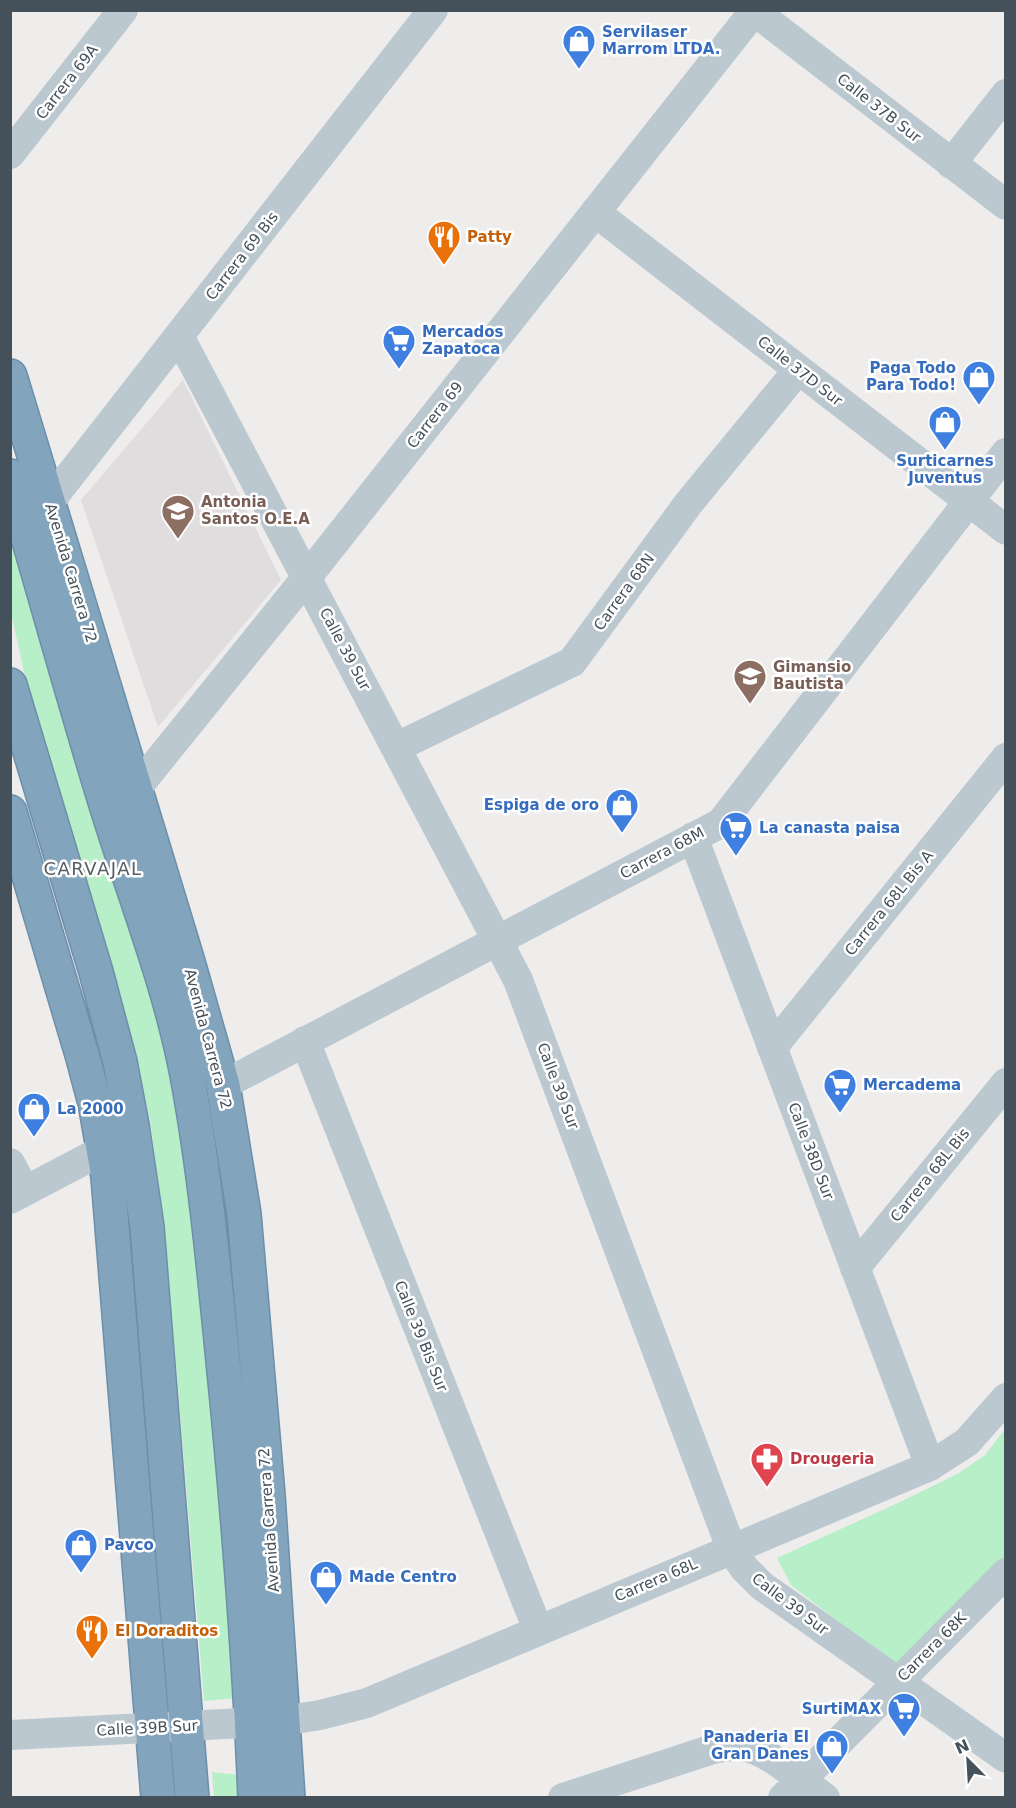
<svg xmlns="http://www.w3.org/2000/svg" width="1016" height="1808" font-family="'DejaVu Sans',sans-serif">
<style>
.education{fill:#e0ddde}
.green{fill:#b7efc8}
.lines{fill:none;stroke-linecap:round;stroke-linejoin:round}
.highway-casing{stroke:#6d8fa9;stroke-width:36}
.minor{stroke:#bcc8cf;stroke-width:30}
.highway{stroke:#82a4bd;stroke-width:33}
.labels{text-anchor:middle;stroke-width:5;stroke-linejoin:round;paint-order:stroke}
.shop-label{font-size:15px;font-weight:bold;fill:#366cbe;stroke:#fff;text-anchor:start}
.street-label{font-size:15px;fill:#44515a;stroke:#fff}
.food-label{font-size:15px;font-weight:bold;fill:#c56008;stroke:#fff;text-anchor:start}
.education-label{font-size:15px;font-weight:bold;fill:#785e54;stroke:#fff;text-anchor:start}
.health-label{font-size:15px;font-weight:bold;fill:#be3a42;stroke:#fff;text-anchor:start}
.quarter-label{font-size:18px;letter-spacing:1.5px;fill:#595d61;stroke:#fff}
</style>
<rect width="100%" height="100%" fill="#efecec"/>
<path class="education" d="M 183,380 L 281,580 L 158,727 L 81,500 Z"/>
<path class="green" d="M 10,499 L 176,1069 L 189,1158 L 238,1698 L 204,1701 L 177,1375 L 157,1172 L 150,1120 L 128,1031 L 46,771 L 11,613 Z
M 1005,1429 L 1005,1563 L 900,1670 L 791,1585 L 777,1558 L 900,1502 L 959,1473 L 985,1455 Z
M 212,1772 L 242,1775 L 243,1797 L 214,1797 Z"/>
<g class="lines">
<g class="highway-casing">
<path id="highway" d="M 10,376 L 188,962 L 223,1085 L 244,1214 L 268,1495 L 288,1798
M 10,476 C 43,587 73,698 107,808 C 134,895 170,985 187,1075 C 204,1166 213,1259 222,1351 C 237,1499 249,1649 255,1798
M 10,685 L 96,972 L 120,1062 L 132,1125 L 147,1227 L 192,1798
M 10,812 L 83,1058 L 95,1103 L 108,1177 L 158,1798"/>
</g>
<path class="minor" d="M 753,10 L 1006,205
M 10,154 L 123,10
M 951,164 L 1006,94
M 595,212 L 1006,530
M 179,336 L 518,980 L 731,1548 L 744,1568 L 762,1586 L 1006,1758
M 50,501 L 433,10
M 397,747 L 572,662 L 688,504 L 798,370
M 135,790 L 307,577 L 755,10
M 693,837 L 930,1466
M 305,1041 L 538,1630
M 772,1048 L 1006,758
M 223,1085 L 721,823 L 1006,453
M 10,1163 L 25,1191
M 10,1199 L 103,1150
M 855,1268 L 1006,1083
M 10,1735 L 283,1721 L 320,1715 L 367,1703 L 930,1466 L 967,1442 L 1006,1398
M 563,1798 L 713,1749 C 723,1747 732,1745 741,1746 C 770,1750 801,1781 825,1798
M 783,1798 L 1006,1573"/>
<use href="#highway" class="highway"/>
</g>
<defs>
<g id="shop-pin" transform="scale(1.725)"><path d="M0 17L-7.5 6A9.5 9.5 0 1 1 7.5 6Z" fill="#3f7fe0" stroke="#fff"/><path d="M-5-2.5h2.3a2.7 3.5 0 0 1 5.4 0H5L5.5 6h-11ZM-1.5-2.5h3a1.5 2.3 0 0 0-3 0Z" fill="#fff"/></g>
<g id="restaurant-pin" transform="scale(1.725)"><path d="M0 17L-7.5 6A9.5 9.5 0 1 1 7.5 6Z" fill="#e8710a" stroke="#fff"/><path d="M-5-6h1v4h1v-4h1v4h1v-4h1v5L-1.5 .5V6h-2V.5L-5-1ZM5-6V6H3V1.5H1.5Q1.5-4 5-6Z" fill="#fff"/></g>
<g id="supermarket-pin" transform="scale(1.725)"><path d="M0 17L-7.5 6A9.5 9.5 0 1 1 7.5 6Z" fill="#3f7fe0" stroke="#fff"/><path d="M-6-5.5h2.5l.6 2H6L4.5 2H-2.5L-4.4-4H-6ZM-1.5 3.2a1.3 1.3 0 1 0 .1 0ZM3 3.2a1.3 1.3 0 1 0 .1 0Z" fill="#fff"/></g>
<g id="school-pin" transform="scale(1.725)"><path d="M0 17L-7.5 6A9.5 9.5 0 1 1 7.5 6Z" fill="#8d6e63" stroke="#fff"/><path d="M0-5L7-2L0 1L-7-2ZM-4 1L0 2.5L4 1V4Q0 6-4 4Z" fill="#fff"/></g>
<g id="pharmacy-pin" transform="scale(1.725)"><path d="M0 17L-7.5 6A9.5 9.5 0 1 1 7.5 6Z" fill="#e0444e" stroke="#fff"/><path d="M-2-6h4v4h4v4h-4v4h-4v-4h-4v-4h4Z" fill="#fff"/></g>
</defs>
<g fill-rule="evenodd">
<use href="#shop-pin" x="579" y="41"/>
<use href="#restaurant-pin" x="444" y="237"/>
<use href="#supermarket-pin" x="399" y="341"/>
<use href="#shop-pin" x="979" y="377"/>
<use href="#shop-pin" x="945" y="422"/>
<use href="#school-pin" x="178" y="511"/>
<use href="#school-pin" x="750" y="676"/>
<use href="#shop-pin" x="622" y="805"/>
<use href="#supermarket-pin" x="736" y="828"/>
<use href="#supermarket-pin" x="840" y="1085"/>
<use href="#shop-pin" x="34" y="1109"/>
<use href="#pharmacy-pin" x="767" y="1459"/>
<use href="#shop-pin" x="81" y="1545"/>
<use href="#shop-pin" x="326" y="1577"/>
<use href="#restaurant-pin" x="92" y="1631"/>
<use href="#supermarket-pin" x="904" y="1709"/>
<use href="#shop-pin" x="832" y="1746"/>
</g>
<g class="labels">
<g class="shop-label">
<text x="602" y="37">Servilaser<tspan x="602" dy="17">Marrom LTDA.</tspan></text>
<text x="422" y="337">Mercados<tspan x="422" dy="17">Zapatoca</tspan></text>
<text x="956" y="373" text-anchor="end">Paga Todo<tspan x="956" dy="17">Para Todo!</tspan></text>
<text x="945" y="466" text-anchor="middle">Surticarnes<tspan x="945" dy="17">Juventus</tspan></text>
<text x="599" y="810" text-anchor="end">Espiga de oro</text>
<text x="759" y="833">La canasta paisa</text>
<text x="863" y="1090">Mercadema</text>
<text x="57" y="1114">La 2000</text>
<text x="104" y="1550">Pavco</text>
<text x="349" y="1582">Made Centro</text>
<text x="881" y="1714" text-anchor="end">SurtiMAX</text>
<text x="809" y="1742" text-anchor="end">Panaderia El<tspan x="809" dy="17">Gran Danes</tspan></text>
</g>
<g class="street-label">
<text transform="translate(67 82) rotate(-52)" y="5">Carrera 69A</text>
<text transform="translate(879 108) rotate(38)" y="5">Calle 37B Sur</text>
<text transform="translate(242 256) rotate(-52)" y="5">Carrera 69 Bis</text>
<text transform="translate(800 371) rotate(38)" y="5">Calle 37D Sur</text>
<text transform="translate(435 415) rotate(-52)" y="5">Carrera 69</text>
<text transform="translate(71 573) rotate(73)" y="5">Avenida Carrera 72</text>
<text transform="translate(624 592) rotate(-54)" y="5">Carrera 68N</text>
<text transform="translate(345 649) rotate(62)" y="5">Calle 39 Sur</text>
<text transform="translate(662 853) rotate(-28)" y="5">Carrera 68M</text>
<text transform="translate(889 903) rotate(-51)" y="5">Carrera 68L Bis A</text>
<text transform="translate(208 1039) rotate(75)" y="5">Avenida Carrera 72</text>
<text transform="translate(558 1086) rotate(69)" y="5">Calle 39 Sur</text>
<text transform="translate(811 1151) rotate(69)" y="5">Calle 38D Sur</text>
<text transform="translate(930 1175) rotate(-51)" y="5">Carrera 68L Bis</text>
<text transform="translate(421 1336) rotate(68)" y="5">Calle 39 Bis Sur</text>
<text transform="translate(269 1520) rotate(-94)" y="5">Avenida Carrera 72</text>
<text transform="translate(656 1580) rotate(-23)" y="5">Carrera 68L</text>
<text transform="translate(790 1604) rotate(37)" y="5">Calle 39 Sur</text>
<text transform="translate(932 1647) rotate(-45)" y="5">Carrera 68K</text>
<text transform="translate(147 1728) rotate(-3)" y="5">Calle 39B Sur</text>
</g>
<g class="food-label">
<text x="467" y="242">Patty</text>
<text x="115" y="1636">El Doraditos</text>
</g>
<g class="education-label">
<text x="201" y="507">Antonia<tspan x="201" dy="17">Santos O.E.A</tspan></text>
<text x="773" y="672">Gimansio<tspan x="773" dy="17">Bautista</tspan></text>
</g>
<g class="health-label">
<text x="790" y="1464">Drougeria</text>
</g>
<g class="quarter-label">
<text x="93" y="875">CARVAJAL</text>
</g>
</g>
<rect width="1016" height="1808" fill="none" stroke="#44515a" stroke-width="24"/>
<g transform="translate(968 1760) rotate(336)" stroke="#ffffff" stroke-width="4.5" paint-order="stroke">
<path d="M0-4.5L10 22L0 15L-10 22Z" fill="#44515a"/>
<text y="-9" font-size="16" font-weight="bold" text-anchor="middle" fill="#44515a">N</text>
</g>
</svg>
